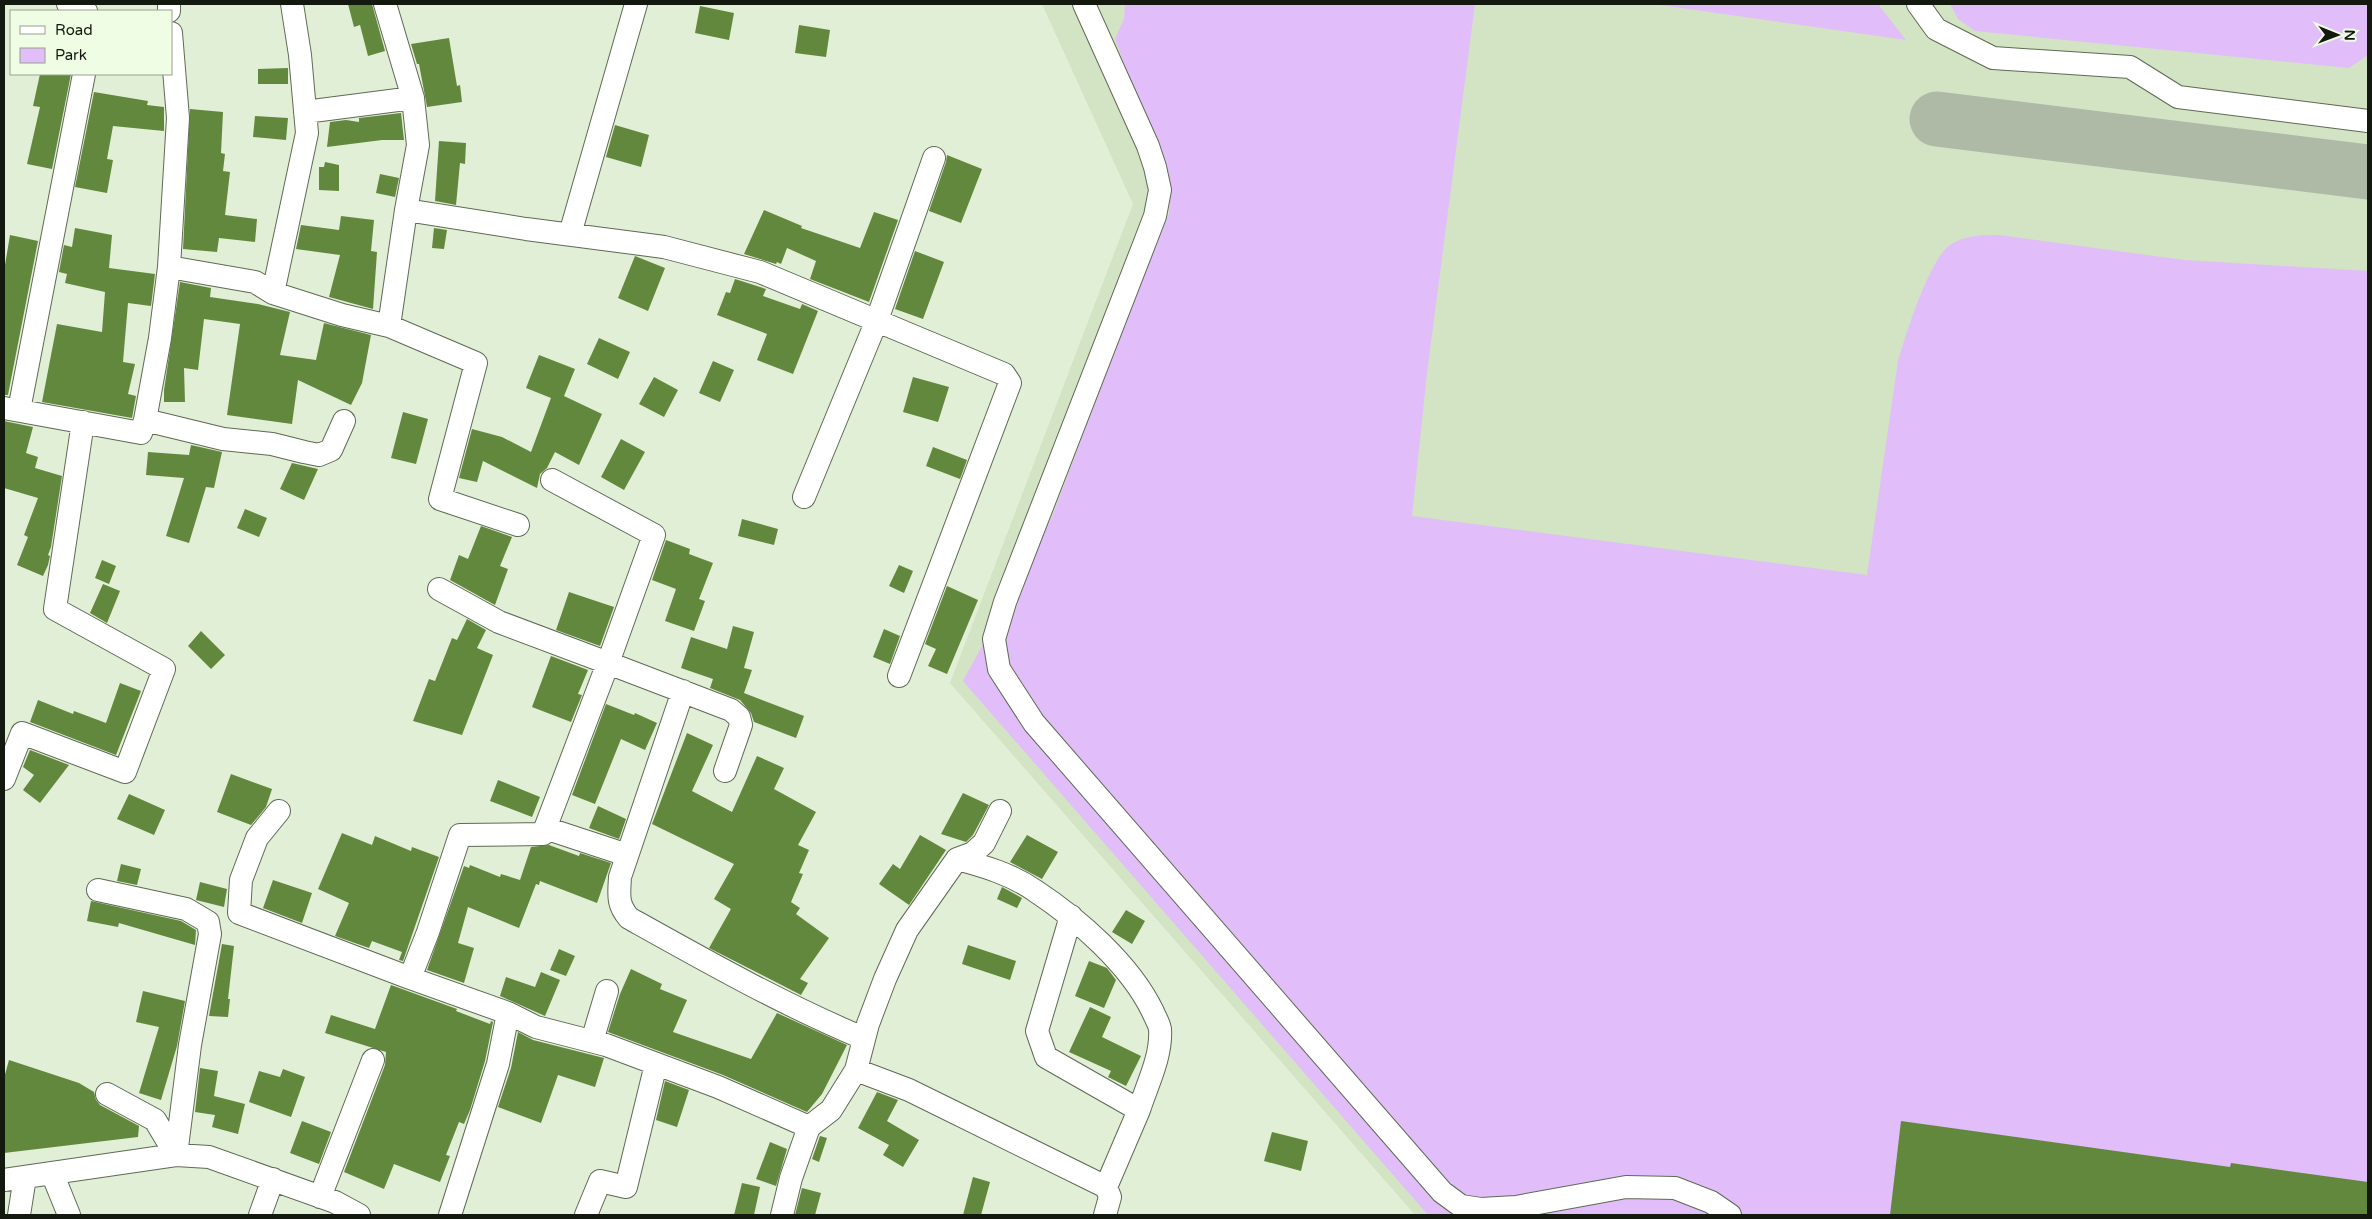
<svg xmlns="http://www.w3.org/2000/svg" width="2372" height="1219" font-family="'Varela Round',sans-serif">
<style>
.built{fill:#d2e4c4}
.green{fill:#e1bdf9}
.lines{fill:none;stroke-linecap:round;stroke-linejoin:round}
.taxiway{stroke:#aebaa5;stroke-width:55}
.building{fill:#62883d}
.minor-casing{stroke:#5e6a54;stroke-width:24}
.minor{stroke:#fff;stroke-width:22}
</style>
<rect width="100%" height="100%" fill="#e1efd6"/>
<path class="built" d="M 1042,4 L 2368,4 L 2368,1215 L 1415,1215 L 950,683 L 1133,204 Z"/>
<path class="green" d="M 1125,4 L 1475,4 L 1427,373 L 1412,516 L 1867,575 L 1898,361 C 1906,334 1929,260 1950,245 C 1965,235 1982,235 1999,235 L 2184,260 L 2368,271 L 2368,1215 L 1428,1215 L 963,681 L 1052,517 L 1149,260 L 1169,214 L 1171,188 L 1115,39 L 1124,19 Z
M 1653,4 L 1878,4 L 1906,40 Z
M 1950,4 L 2368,4 L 2368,55 L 2349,68 L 1975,31 L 1958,19 Z"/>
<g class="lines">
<path class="taxiway" d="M 1937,119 L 2368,172"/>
</g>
<path class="building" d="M 348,4 L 372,4 L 385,51 L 368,56 L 360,25 L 354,27 Z
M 700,6 L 734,13 L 729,40 L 695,33 Z
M 799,25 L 830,30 L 826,57 L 795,53 Z
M 449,38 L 457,86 L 460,85 L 462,102 L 427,107 L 419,64 L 417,64 L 411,44 Z
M 288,68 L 288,84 L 258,84 L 258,69 Z
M 40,74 L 71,74 L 52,169 L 27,164 L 40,107 L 33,106 Z
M 94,92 L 148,101 L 147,105 L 164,107 L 164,131 L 113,126 L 107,159 L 113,160 L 107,193 L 75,187 Z
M 190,109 L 223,112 L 221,153 L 225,154 L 223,171 L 230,172 L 225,215 L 257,219 L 255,242 L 219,238 L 217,252 L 183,249 Z
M 401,113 L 404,140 L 382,140 L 327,147 L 330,122 L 346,120 L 359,122 L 359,118 Z
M 255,116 L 288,118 L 286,140 L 253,137 Z
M 615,125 L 649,135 L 641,167 L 606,157 Z
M 439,141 L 466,143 L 465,164 L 460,163 L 456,205 L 435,201 Z
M 947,155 L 982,169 L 961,223 L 929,211 L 946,162 Z
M 325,162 L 339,165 L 339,191 L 319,190 L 319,167 L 324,167 Z
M 380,174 L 399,178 L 395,197 L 376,193 Z
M 764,210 L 802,226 L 801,228 L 860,248 L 874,212 L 898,220 L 869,302 L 810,279 L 816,261 L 787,248 L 781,264 L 777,262 L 776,264 L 744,254 Z
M 341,216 L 374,220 L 371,251 L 377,252 L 373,309 L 329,297 L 340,255 L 296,249 L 301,225 L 339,230 Z
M 75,228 L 112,235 L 109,268 L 155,274 L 151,306 L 128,303 L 123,362 L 135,364 L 128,394 L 136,396 L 132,418 L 42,402 L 57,324 L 102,332 L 105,292 L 65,283 L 67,274 L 59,272 L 64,245 L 72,247 Z
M 434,228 L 447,230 L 444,249 L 432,248 Z
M 10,235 L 38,241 L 8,395 L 4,395 L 4,271 Z
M 915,251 L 944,262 L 923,319 L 895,309 Z
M 635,256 L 665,268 L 648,311 L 618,298 Z
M 735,279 L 766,289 L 763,296 L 800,309 L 802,304 L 818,311 L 793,374 L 757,360 L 767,334 L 717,315 L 726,292 L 730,293 Z
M 180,282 L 211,288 L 210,297 L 258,304 L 290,312 L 280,355 L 316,360 L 324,323 L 371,335 L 362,383 L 351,405 L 298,380 L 292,424 L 227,415 L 240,324 L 204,319 L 198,370 L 184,368 L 185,402 L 164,402 L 164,390 Z
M 599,338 L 630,352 L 618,379 L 587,364 Z
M 539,355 L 575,369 L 564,396 L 602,414 L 579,465 L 555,452 L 547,468 L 540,474 L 537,488 L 483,461 L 477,482 L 459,478 L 472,429 L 502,437 L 531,452 L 551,398 L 526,388 Z
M 713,361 L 734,370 L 720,402 L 699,393 Z
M 654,377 L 678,390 L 664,417 L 639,404 Z
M 913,377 L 949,387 L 938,422 L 903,412 Z
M 403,412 L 428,419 L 416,464 L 391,458 Z
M 4,421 L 33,427 L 26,453 L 38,457 L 35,468 L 62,476 L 51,547 L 48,555 L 50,556 L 48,565 L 43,576 L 17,565 L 28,537 L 24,535 L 38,498 L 4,488 Z
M 621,439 L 645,452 L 624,490 L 601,477 Z
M 191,445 L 222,452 L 214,488 L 206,487 L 189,543 L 166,536 L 184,478 L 146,475 L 148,452 L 189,455 Z
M 933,447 L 967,460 L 960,479 L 926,466 Z
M 292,463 L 318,469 L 304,500 L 280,489 Z
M 245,509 L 267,518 L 259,537 L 237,528 Z
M 742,519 L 778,529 L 774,545 L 738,536 Z
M 481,526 L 512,537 L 500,566 L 508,569 L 495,605 L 450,580 L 459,555 L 468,559 Z
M 666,540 L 690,549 L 689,554 L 713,563 L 699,599 L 705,601 L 694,631 L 665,621 L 676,589 L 652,580 Z
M 102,560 L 116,566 L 109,584 L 95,578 Z
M 899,565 L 913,571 L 904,593 L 889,586 Z
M 103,584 L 120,591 L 107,623 L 90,613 Z
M 947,586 L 978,600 L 947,674 L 928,666 L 936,649 L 925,644 Z
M 569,592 L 614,607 L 600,646 L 556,630 Z
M 467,619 L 486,630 L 477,648 L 493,655 L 462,735 L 413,721 L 429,679 L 435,681 L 452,638 L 457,640 Z
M 733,626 L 754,632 L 744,668 L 752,670 L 744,693 L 804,716 L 796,738 L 754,722 L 751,713 L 740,700 L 710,688 L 713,679 L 681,668 L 691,637 L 727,649 Z
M 884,629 L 900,636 L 890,664 L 873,657 Z
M 201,631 L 225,655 L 211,669 L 188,646 Z
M 551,656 L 588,670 L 578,694 L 582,695 L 571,722 L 532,707 Z
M 120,683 L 141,691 L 116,755 L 30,722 L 38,700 L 73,714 L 74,711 L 106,723 Z
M 606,704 L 634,715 L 635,713 L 657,723 L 645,750 L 621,739 L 595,804 L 572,795 Z
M 687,733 L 713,745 L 692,791 L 732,812 L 757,756 L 784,768 L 774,789 L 816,812 L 798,845 L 809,850 L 799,873 L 803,874 L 791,902 L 800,908 L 796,914 L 829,938 L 800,979 L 808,983 L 801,995 L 709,948 L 731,909 L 714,899 L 734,864 L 652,824 Z
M 30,750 L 69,765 L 40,803 L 23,790 L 34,775 L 23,767 Z
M 231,774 L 272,789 L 266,807 L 251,825 L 217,812 Z
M 498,780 L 540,797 L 532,817 L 490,801 Z
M 963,793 L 989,805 L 973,835 L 966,842 L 941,834 Z
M 129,794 L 165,810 L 154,835 L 117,819 Z
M 598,806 L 626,819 L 619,839 L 589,828 Z
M 342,833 L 372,845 L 375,836 L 411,851 L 412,847 L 439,857 L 403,961 L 399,960 L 402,952 L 372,941 L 369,948 L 335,936 L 349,903 L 318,889 Z
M 920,835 L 946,850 L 909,905 L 879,884 L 893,864 L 900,869 Z
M 1027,835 L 1058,852 L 1042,879 L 1010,862 Z
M 549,845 L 579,856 L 580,853 L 611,863 L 597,903 L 540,881 L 539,885 L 536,884 L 519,928 L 468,907 L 458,943 L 474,948 L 464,983 L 427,970 L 464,866 L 469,868 L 470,865 L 500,877 L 501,874 L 520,880 L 531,847 Z
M 121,864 L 141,869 L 137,885 L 117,881 Z
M 273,880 L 312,893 L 302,923 L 263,908 Z
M 200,882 L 227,889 L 224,907 L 196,900 Z
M 1002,887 L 1022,898 L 1017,908 L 997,899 Z
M 91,901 L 181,921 L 196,930 L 195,945 L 119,923 L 118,927 L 87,921 Z
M 1126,910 L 1145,921 L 1132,944 L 1112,932 Z
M 222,944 L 234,946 L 228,999 L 230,999 L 228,1017 L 209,1016 Z
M 968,945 L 1016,961 L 1010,980 L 962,964 Z
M 559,949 L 575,956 L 566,976 L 550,970 Z
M 1089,961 L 1107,968 L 1116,980 L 1104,1008 L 1075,996 Z
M 631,969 L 662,984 L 660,989 L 687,1000 L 673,1032 L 751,1059 L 777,1013 L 847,1045 L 822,1094 L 807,1112 L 723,1075 L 608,1032 L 620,994 Z
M 541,972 L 560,980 L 545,1016 L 500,996 L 506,977 L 535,987 Z
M 391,985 L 457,1009 L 456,1011 L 490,1024 L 491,1021 L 493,1022 L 485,1061 L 470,1110 L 464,1124 L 459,1122 L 446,1155 L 450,1156 L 440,1182 L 394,1164 L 384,1189 L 344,1172 L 385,1065 L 386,1052 L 325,1033 L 331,1015 L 375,1029 Z
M 143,991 L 185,1001 L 177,1046 L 161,1100 L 139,1093 L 159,1027 L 136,1022 Z
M 1090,1007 L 1111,1017 L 1102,1037 L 1141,1056 L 1126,1086 L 1108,1077 L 1111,1071 L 1069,1052 Z
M 518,1032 L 533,1040 L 604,1058 L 595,1087 L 558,1075 L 541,1123 L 498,1107 L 511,1068 Z
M 9,1060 L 79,1083 L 94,1092 L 96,1100 L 100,1105 L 139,1126 L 138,1137 L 4,1153 L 4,1078 Z
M 200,1068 L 218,1071 L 214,1096 L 245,1104 L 238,1134 L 212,1127 L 215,1115 L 195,1112 Z
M 283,1069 L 305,1077 L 291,1117 L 249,1102 L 259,1071 L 280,1077 Z
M 665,1081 L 689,1090 L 677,1127 L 656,1120 Z
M 877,1092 L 898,1100 L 887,1121 L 919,1140 L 903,1167 L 883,1155 L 889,1145 L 858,1128 Z
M 302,1121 L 331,1132 L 319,1164 L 290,1153 Z
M 1901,1121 L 2230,1167 L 2231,1163 L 2368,1182 L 2368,1215 L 1890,1215 Z
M 1272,1132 L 1308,1141 L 1301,1171 L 1264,1161 Z
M 820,1136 L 827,1138 L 819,1162 L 812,1159 Z
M 770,1142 L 787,1149 L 776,1186 L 756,1179 Z
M 973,1177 L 990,1182 L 981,1215 L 963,1215 Z
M 742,1183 L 760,1187 L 754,1215 L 734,1215 Z
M 802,1188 L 821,1193 L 815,1215 L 795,1215 Z"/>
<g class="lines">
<g class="minor-casing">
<path id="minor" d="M 68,4 L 86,11
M 169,4 L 169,11
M 1084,4 L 1148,146 L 1155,167 L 1160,190 L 1155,216 L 1145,242 L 1005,602 L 994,639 L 999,669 L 1034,723 L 1442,1192 L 1461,1206 L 1481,1209 L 1516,1207 L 1626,1187 L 1675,1188 L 1711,1202 L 1730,1215
M 1918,4 L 1936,29 L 1993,58 L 2130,67 L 2178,97 L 2368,121
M 305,112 L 413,98 L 385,4
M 406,210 L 418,145 L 413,98
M 570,234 L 636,4
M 169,267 L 255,282 L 273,293 L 307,133 L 300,55 L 292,4
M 273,293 L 342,315 L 389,326 L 476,363 L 440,499 L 518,525
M 389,326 L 406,210 L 526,229 L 664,247 L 760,272 L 1004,374 L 1010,383 L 899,676
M 4,408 L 141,433 L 145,420 L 160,338 L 169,267 L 178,118 L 171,33
M 19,410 L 84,74
M 145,420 L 223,439 L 272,444 L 304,452 L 319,455 L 331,450 L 344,421
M 552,480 L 654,535 L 608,663 L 731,710 L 739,717 L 741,725 L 725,771
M 804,497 L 877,320 L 934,158
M 683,691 L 620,877 C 619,895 617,904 629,918 C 706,961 782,1004 863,1038
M 4,779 L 22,733 L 125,772 L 164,669 L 55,609 L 83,422
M 279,811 L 257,838 L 241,880 L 239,913 L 410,978 L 428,932 L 460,835 L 543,834 L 608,663 L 499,622 L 439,589
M 545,828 L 627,855
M 957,859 C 983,866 1011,874 1034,890 C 1078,919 1130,964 1153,1012 C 1155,1017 1159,1023 1160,1029 C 1162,1056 1147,1085 1139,1110
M 98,890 L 186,909 L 208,922 L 210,934 L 190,1045 L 176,1155
M 1071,916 L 1037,1031 L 1046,1057 L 1139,1110 L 1106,1187
M 410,978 L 508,1013 L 498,1064 L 450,1215
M 508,1013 L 536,1027 L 606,1045 L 718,1087 L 809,1127 L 791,1178 L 782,1215
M 592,1041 L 607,991
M 856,1070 L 909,1090 L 1106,1187 L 1110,1197 L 1105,1215
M 107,1094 L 155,1120 L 176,1155
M 809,1127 L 831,1110 L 856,1070 L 868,1024 L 885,979 L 907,930 L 957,859 L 973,853 L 984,843 L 1000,811
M 52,1173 L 69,1215
M 4,1180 L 176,1155 L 209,1157 L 335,1202 L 359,1215
M 320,1197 L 373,1060
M 19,1215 L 25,1177
M 260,1215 L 273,1179
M 586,1215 L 600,1181 L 626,1187 L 656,1064"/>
</g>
<use href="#minor" class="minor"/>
</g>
<rect width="2372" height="1219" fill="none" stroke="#141910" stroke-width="10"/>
<rect x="10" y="10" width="162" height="65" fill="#eefde3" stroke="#97a28f"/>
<rect x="20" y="26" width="25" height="8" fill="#ffffff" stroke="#97a28f"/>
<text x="55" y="35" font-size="15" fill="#141910">Road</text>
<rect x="20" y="48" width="25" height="15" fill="#e1bdf9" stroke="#97a28f"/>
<text x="55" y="60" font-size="15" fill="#141910">Park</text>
<g transform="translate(2337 35) rotate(91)" stroke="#eefde3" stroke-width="4" paint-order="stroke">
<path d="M0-4L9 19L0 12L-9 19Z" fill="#141910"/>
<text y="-8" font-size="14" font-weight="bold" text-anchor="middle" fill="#141910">N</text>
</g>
</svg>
